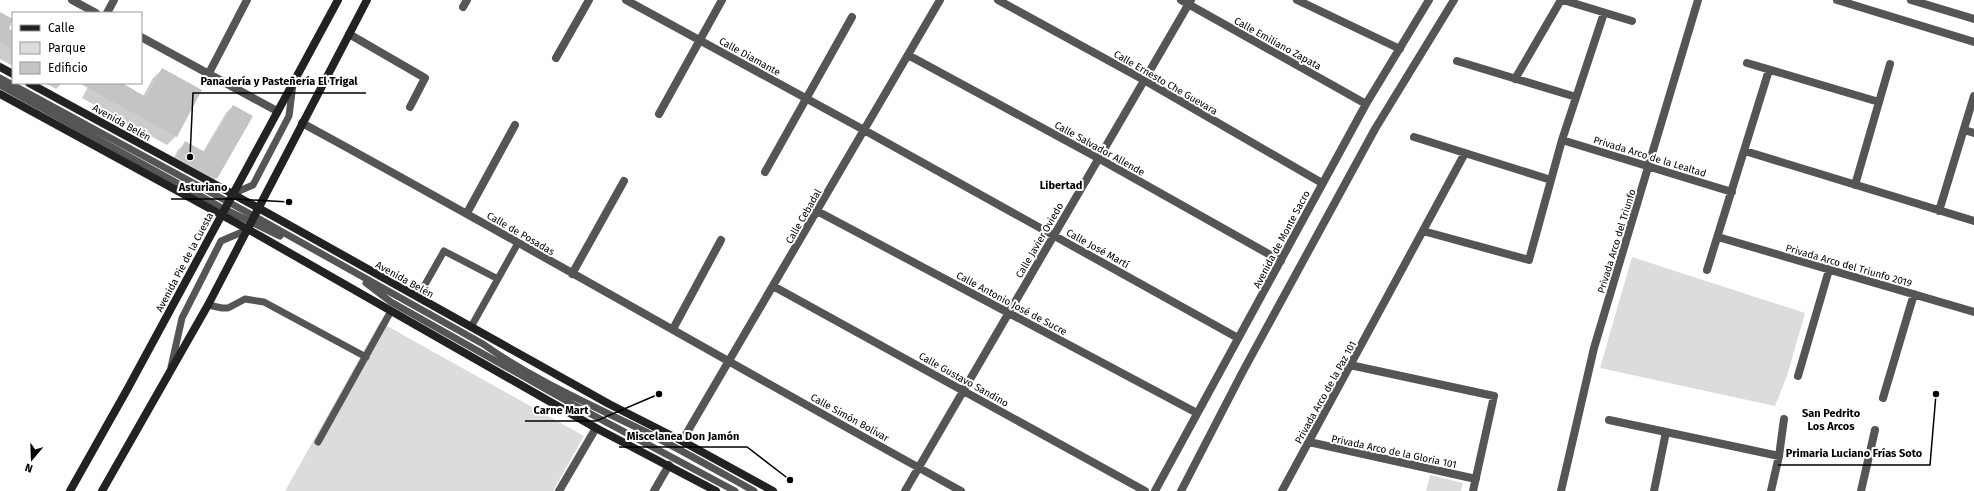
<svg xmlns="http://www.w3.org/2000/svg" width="1974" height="491" font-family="'Fira Sans',sans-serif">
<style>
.green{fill:#dcdcdc}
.shadow{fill:#0003}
.building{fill:#c4c4c4}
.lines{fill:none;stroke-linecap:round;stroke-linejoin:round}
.service{stroke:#555;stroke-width:7}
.minor{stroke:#555;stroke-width:8}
.secondary{stroke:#222;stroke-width:8}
.labels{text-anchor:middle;stroke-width:4;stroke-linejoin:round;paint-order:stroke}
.street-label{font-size:10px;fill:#000;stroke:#fff}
.neighbourhood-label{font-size:11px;font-weight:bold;fill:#000;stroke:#fff}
.leader{fill:none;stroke:#000;stroke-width:1.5}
.callout-dot{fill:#000;stroke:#fff;stroke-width:1.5}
.callout-label{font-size:11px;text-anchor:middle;font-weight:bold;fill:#000;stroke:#fff;stroke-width:4;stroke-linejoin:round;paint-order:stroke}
</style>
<rect width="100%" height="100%" fill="#fff"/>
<path class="green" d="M 1632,257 L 1805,313 L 1787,376 L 1775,406 L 1600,368 Z
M 380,322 L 584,436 L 553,491 L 285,491 Z
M 1430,475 L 1463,483 L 1461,491 L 1426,491 Z"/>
<path class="shadow" d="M 0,13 L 7,29 L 13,32 L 13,66 L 0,59 Z
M 162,70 L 176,136 L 167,145 L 82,98 L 90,83 L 120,83 L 143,96 L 153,78 Z
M 45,83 L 62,83 L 56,89 Z
M 233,106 L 252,117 L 216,178 L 209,185 L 170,164 L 178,150 L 185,143 L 203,152 L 226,113 Z"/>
<path class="building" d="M 0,12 L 13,19 L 9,29 L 13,31 L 13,50 L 1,43 L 0,45 Z
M 162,68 L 202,90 L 177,137 L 79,83 L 122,83 L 146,97 Z
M 233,105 L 253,116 L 217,179 L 177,157 L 185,141 L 205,152 Z"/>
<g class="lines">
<path class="service" d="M 0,78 L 254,216 L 483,344 C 534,380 589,404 644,431 C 681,450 718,471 754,491
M 0,85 L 224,209 L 280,236
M 232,194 L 253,185 L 289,116 L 293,84
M 366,283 L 391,302 L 574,405 L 735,491
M 418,297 L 444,251 L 498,279
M 208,305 L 222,308 L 228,308 L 245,299 L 264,302 L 366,357
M 471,327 L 518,243
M 171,367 L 182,318 L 221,241 L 247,230
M 318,442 L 391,311"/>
<path class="minor" d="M 72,0 L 96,13
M 626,0 L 864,130 L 1238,338
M 998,0 L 1144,80 L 1322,183
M 1181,0 L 1366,104
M 1297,0 L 1400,49
M 1563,0 L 1632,21
M 1837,0 L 1974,42
M 1911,0 L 1974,19
M 463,7 L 467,0
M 107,13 L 114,0
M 349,34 L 425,78 L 410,107
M 141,37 L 277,111
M 908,55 L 1098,158 L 1281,261
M 556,58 L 589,0
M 1457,61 L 1576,97
M 1747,63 L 1879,102
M 209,73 L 247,0
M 1515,79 L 1561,0
M 659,114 L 722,0
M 302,123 C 523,243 741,370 961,491
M 1964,130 L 1974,133
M 1414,137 L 1551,180
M 1562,140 L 1732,192
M 1745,151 L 1974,221
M 765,172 L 852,17
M 1855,185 L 1890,64
M 817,211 L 1197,413
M 1939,211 L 1974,96
M 467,213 L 515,125
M 1423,231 L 1529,260 L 1562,140 L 1604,13
M 1718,237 L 1974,312
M 1707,270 L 1769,70
M 572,274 L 624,181
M 773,286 L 1145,491
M 673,329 L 721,240
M 1350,365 L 1494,396 L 1473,491
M 1798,376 L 1829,270
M 1883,398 L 1914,294
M 1609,420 L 1666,432
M 682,441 L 940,0
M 1309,442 L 1476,479
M 559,491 L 596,428
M 654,491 L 669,465
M 905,491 L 1191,0
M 1155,491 L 1366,104 L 1429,0
M 1181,491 L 1242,373 L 1375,129 L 1454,0
M 1282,491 L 1465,153
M 1561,491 L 1594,348 L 1698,0
M 1654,491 L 1666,432 L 1779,456
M 1771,491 L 1779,456 L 1784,419
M 1861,491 L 1875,430"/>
<path class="secondary" d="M 0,67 L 13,74
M 29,83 L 273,216 L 609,404 L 682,441 L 773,491
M 0,94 L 260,236 L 596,428 L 716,491
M 70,491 L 128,388 L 338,0
M 102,491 L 208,305 L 367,0"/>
</g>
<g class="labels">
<g class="street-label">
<text transform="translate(1278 43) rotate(29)" y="4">Calle Emiliano Zapata</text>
<text transform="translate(750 56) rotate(29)" y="4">Calle Diamante</text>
<text transform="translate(1166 82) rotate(30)" y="4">Calle Ernesto Che Guevara</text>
<text transform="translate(122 122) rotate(29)" y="4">Avenida Belén</text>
<text transform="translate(1100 148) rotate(29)" y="4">Calle Salvador Allende</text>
<text transform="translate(1650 156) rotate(17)" y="4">Privada Arco de la Lealtad</text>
<text transform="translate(803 216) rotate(-60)" y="4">Calle Cebadal</text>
<text transform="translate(521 233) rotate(30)" y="4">Calle de Posadas</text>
<text transform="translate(1281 239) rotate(-62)" y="4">Avenida de Monte Sacro</text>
<text transform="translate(1039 240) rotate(-60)" y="4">Calle Javier Oviedo</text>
<text transform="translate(1616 241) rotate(-73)" y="4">Privada Arco del Triunfo</text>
<text transform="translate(1098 248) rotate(29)" y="4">Calle José Martí</text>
<text transform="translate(184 262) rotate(-62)" y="4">Avenida Pie de la Cuesta</text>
<text transform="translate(1849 265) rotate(16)" y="4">Privada Arco del Triunfo 2019</text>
<text transform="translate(405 279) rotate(29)" y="4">Avenida Belén</text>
<text transform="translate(1012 303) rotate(28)" y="4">Calle Antonio José de Sucre</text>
<text transform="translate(964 379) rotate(29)" y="4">Calle Gustavo Sandino</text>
<text transform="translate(1325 392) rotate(-61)" y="4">Privada Arco de la Paz 101</text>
<text transform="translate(850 417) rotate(29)" y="4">Calle Simón Bolívar</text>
<text transform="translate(1394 451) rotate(12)" y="4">Privada Arco de la Gloria 101</text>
</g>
<g class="neighbourhood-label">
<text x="1061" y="189">Libertad</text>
<text x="1831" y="417">San Pedrito<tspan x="1831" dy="13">Los Arcos</tspan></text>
</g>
</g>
<path class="leader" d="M190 157L193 93H366M289 202L236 199H171M659 394L596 421H525M790 480L747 447H619M1936 394L1930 465H1778"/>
<g class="callout-dot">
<circle cx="190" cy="157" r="4"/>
<circle cx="289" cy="202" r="4"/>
<circle cx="659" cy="394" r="4"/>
<circle cx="790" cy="480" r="4"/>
<circle cx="1936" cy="394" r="4"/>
</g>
<g class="callout-label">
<text x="279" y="85">Panadería y Pasteñería El Trigal</text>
<text x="203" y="191">Asturiano</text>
<text x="561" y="414">Carne Mart</text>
<text x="683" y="440">Miscelanea Don Jamón</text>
<text x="1854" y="457">Primaria Luciano Frías Soto</text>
</g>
<rect x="12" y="12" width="130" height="72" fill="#ffffff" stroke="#999999"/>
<rect x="20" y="25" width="20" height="6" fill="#222222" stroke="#999999"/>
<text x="48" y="32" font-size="12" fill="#000000">Calle</text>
<rect x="20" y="42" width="20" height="12" fill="#dcdcdc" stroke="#999999"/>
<text x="48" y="52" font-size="12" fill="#000000">Parque</text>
<rect x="20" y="62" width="20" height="12" fill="#c4c4c4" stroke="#999999"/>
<text x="48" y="72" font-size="12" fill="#000000">Edificio</text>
<g transform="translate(32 459) rotate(199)" stroke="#ffffff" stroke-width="3" paint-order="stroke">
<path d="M0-3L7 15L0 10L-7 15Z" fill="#000000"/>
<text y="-6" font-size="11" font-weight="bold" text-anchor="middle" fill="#000000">N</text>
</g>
</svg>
